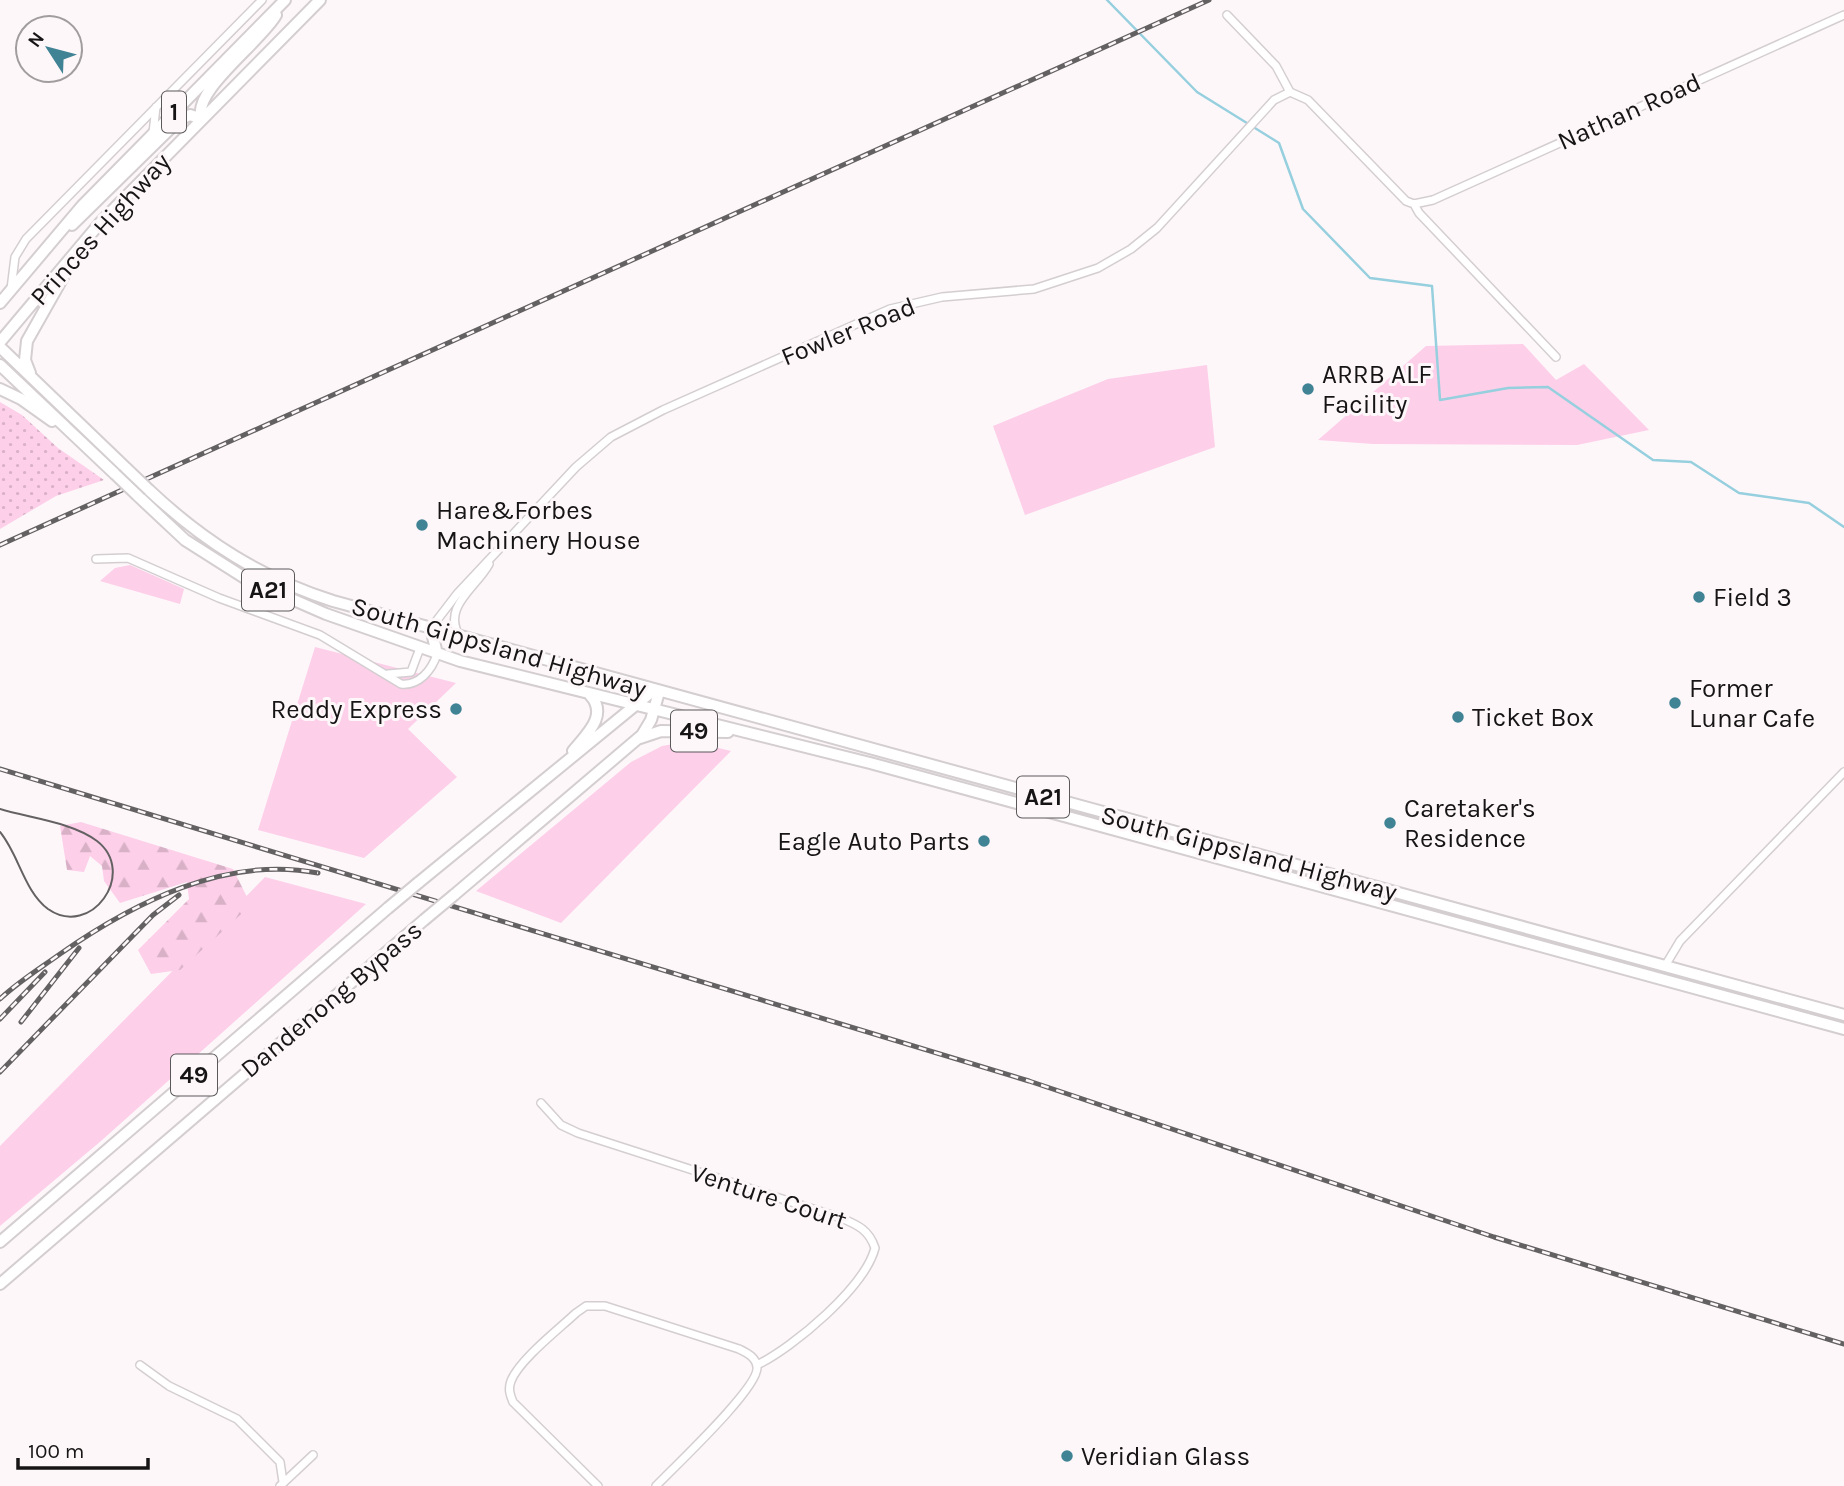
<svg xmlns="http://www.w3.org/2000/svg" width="1844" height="1486" font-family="Karla,sans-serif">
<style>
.grass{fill:#fdcfe9}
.forest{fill:url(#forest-firs)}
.park{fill:url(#park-dots)}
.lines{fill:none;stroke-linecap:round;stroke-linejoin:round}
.stream{stroke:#96cfde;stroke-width:2.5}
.minor-casing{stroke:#d4ced1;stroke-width:10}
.trunk-casing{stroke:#d4ced1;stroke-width:14}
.minor{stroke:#fff;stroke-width:7}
.trunk{stroke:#fff;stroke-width:10}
.tram{stroke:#646163;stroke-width:2}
.rail-casing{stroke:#646163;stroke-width:5}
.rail{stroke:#fdf7fa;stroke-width:2.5;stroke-dasharray:8;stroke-linecap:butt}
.trunk-bridge-casing{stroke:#d4ced1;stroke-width:14;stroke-linecap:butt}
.trunk-bridge{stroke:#fff;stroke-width:10}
.poi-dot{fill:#408394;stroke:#fdf7fa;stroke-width:2.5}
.labels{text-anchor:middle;stroke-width:6;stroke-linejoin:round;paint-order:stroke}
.shield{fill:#fdf7fa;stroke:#5b585a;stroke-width:2}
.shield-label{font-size:24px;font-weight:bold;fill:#161415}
.street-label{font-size:26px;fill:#161415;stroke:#fdf7fa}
.poi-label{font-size:26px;fill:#161415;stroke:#fdf7fa;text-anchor:start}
</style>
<defs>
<pattern id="forest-firs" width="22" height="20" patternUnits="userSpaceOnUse" patternTransform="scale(1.75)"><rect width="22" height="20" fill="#fdcfe9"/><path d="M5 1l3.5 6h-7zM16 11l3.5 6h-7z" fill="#d8b1c7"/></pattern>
<pattern id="park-dots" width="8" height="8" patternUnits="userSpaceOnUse" patternTransform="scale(1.75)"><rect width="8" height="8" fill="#fdcfe9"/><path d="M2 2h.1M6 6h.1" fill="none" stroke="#d8b1c7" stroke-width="1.8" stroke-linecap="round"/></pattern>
</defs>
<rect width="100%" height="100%" fill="#fdf7fa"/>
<path class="grass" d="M 1523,344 L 1556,380 L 1584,364 L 1649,430 L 1577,445 L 1373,444 L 1318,440 L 1426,346 Z
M 1207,365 L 1215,447 L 1025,515 L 993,426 L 1108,379 Z
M 130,565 L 184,589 L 180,604 L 100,581 L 115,568 Z
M 315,647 L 456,683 L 408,729 L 457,777 L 364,858 L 258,830 Z
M 690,741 L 731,751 L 561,923 L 476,891 L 631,762 L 662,746 Z
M 265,877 L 366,904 L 101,1141 L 0,1226 L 0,1146 Z"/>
<path class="forest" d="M 81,822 L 233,869 L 251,905 L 180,970 L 151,974 L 138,950 L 189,899 L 187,882 L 120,903 L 104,881 L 102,866 L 90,856 L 84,872 L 67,870 L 60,826 Z"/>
<path class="park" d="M 0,402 L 22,415 L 58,448 L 104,480 L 56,496 L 0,529 Z"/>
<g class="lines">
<path class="stream" d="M 1107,0 L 1197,92 L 1279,143 L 1303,209 L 1370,278 L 1432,286 L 1440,400 L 1508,388 L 1548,387 L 1653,460 L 1691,462 L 1739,493 L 1809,503 L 1844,527"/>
<g class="minor-casing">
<path id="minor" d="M 1227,15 L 1276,66 L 1290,92
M 1290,92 L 1308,100 L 1406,201 L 1414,204
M 153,133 L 156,107
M 1414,204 L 1433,200 L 1844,15
M 1414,204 L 1419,213 L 1556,357
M 11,289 L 15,257 L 26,239 L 262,0
M 96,559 L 128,558 L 219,598 L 320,635 L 401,684 C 419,686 432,670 437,654
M 431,628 L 457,594 L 576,467 L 611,437 L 663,410 L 890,309 L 942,297 L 1034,289 L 1098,268 L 1131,249 L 1157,228 L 1274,100 L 1290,92
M 460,637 C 441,607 476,588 489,564
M 388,674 L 411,672 L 420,648
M 1665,966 L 1680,941 L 1844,772
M 541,1103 L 561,1125 L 578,1133 L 841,1218 C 858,1225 869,1230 875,1248 C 865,1287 794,1347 757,1365
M 140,1365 L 169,1386 L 237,1419 L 280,1462 L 283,1482
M 280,1486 L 313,1455
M 598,1486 L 513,1402 C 510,1395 508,1389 511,1381 C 519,1360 559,1329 576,1313 L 586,1306 L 605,1306 L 739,1349 C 747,1353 756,1357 757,1367 C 760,1387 673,1468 656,1486"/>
</g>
<g class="trunk-casing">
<path id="trunk" d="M 202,119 C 190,92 262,41 276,15
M 72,225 L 179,120 L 190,115 L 202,119
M 0,303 L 82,206 L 285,0
M 0,342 L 100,223 L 320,0
M 0,347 L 127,469
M 0,365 L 115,474
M 30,373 L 25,360 L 27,341 L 71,263
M 0,389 L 21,399 L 52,421
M 149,490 C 203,541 261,578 333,601 L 1844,1015
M 137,495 L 185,540 L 248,580 L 326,614 L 460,661 L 870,763 L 1844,1029
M 431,628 L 437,654
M 640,738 L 661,731 L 728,732
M 573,751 C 586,735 609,715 590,695
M 418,883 L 654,690
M 454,895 L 642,735 L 651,720 L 659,692
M 0,1242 L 388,908
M 0,1284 L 424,920"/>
</g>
<use href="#minor" class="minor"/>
<use href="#trunk" class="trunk"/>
<path class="tram" d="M 0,809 C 29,818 72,822 97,841 C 138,873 91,939 48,909 C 24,891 19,855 0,832"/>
<g class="rail-casing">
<path id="rail" d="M 0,545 L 1209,0
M 0,769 L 1029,1081 L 1494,1237 L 1844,1344
M 0,999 C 18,982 39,969 60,954 C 133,903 226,855 318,873
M 0,1019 L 45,972
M 21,1022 L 79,948
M 0,1072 L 153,915 L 179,895"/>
</g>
<use href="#rail" class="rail"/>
<g class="trunk-bridge-casing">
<path id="trunk-bridge" d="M 127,469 L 149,490
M 115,474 L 137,495
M 388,908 L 418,883
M 424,920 L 454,895"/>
</g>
<use href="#trunk-bridge" class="trunk-bridge"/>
</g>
<g class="poi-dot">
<circle cx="1308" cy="389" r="7"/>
<circle cx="422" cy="525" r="7"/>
<circle cx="1699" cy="597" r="7"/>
<circle cx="1675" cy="703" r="7"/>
<circle cx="456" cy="709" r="7"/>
<circle cx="1458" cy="717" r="7"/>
<circle cx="1390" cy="823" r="7"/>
<circle cx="984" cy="841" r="7"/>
<circle cx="1067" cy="1456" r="7"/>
</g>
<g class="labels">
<g class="shield">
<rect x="162" y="91.5" width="24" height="41" rx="5"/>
<rect x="242" y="569.5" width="52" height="41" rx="5"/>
<rect x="671" y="710.5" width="46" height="41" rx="5"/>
<rect x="1017" y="776.5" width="52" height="41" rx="5"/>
<rect x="171" y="1054.5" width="46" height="41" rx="5"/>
</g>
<g class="shield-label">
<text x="174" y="120">1</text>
<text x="268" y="598">A21</text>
<text x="694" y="739">49</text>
<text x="1043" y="805">A21</text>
<text x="194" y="1083">49</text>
</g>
<g class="street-label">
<text transform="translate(1629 111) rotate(-24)" y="9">Nathan Road</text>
<text transform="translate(100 229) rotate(-48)" y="9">Princes Highway</text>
<text transform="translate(848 331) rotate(-22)" y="9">Fowler Road</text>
<text transform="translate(499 647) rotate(16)" y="9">South Gippsland Highway</text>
<text transform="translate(1249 853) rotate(15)" y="9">South Gippsland Highway</text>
<text transform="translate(331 999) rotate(-40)" y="9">Dandenong Bypass</text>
<text transform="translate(769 1196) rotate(18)" y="9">Venture Court</text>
</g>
<g class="poi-label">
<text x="1322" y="383">ARRB ALF<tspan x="1322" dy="30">Facility</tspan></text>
<text x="436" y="519">Hare&amp;Forbes<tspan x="436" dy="30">Machinery House</tspan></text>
<text x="1713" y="606">Field 3</text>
<text x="1689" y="697">Former<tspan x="1689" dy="30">Lunar Cafe</tspan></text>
<text x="442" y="718" text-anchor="end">Reddy Express</text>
<text x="1472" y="726">Ticket Box</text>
<text x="1404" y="817">Caretaker's<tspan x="1404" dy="30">Residence</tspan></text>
<text x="970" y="850" text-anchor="end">Eagle Auto Parts</text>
<text x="1081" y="1465">Veridian Glass</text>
</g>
</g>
<g transform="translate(49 49) rotate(306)"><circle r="33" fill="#fdf7fa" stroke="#a19c9e" stroke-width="2"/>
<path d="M0-5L12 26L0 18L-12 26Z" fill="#408394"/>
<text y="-10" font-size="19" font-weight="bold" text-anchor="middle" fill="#161415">N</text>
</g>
<path d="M18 1458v10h130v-10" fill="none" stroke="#161415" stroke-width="3.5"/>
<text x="28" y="1458" font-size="21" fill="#161415" stroke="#fdf7fa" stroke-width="5" paint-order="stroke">100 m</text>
</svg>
